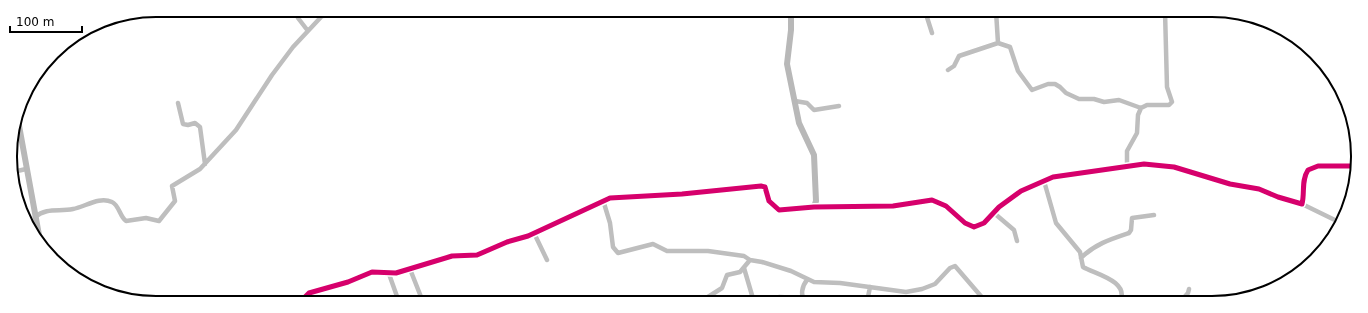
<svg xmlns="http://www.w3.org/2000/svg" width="1368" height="313" font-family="'DejaVu Sans',sans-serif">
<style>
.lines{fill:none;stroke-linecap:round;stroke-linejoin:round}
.street{stroke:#bebebe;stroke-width:4.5}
.secondary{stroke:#b8b8b8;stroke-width:6}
.cycleway-casing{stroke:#fff;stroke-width:8}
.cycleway{stroke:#d6006c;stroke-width:5}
.rim{fill:none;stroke:#000;stroke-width:2}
</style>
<rect width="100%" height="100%" fill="#fff"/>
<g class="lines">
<path class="street" d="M 296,10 L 298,18 L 308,31
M 862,11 L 871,15 L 899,11
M 925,11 L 932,33
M 998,43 L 1010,47 L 1018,71 L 1032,90 L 1048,84 L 1055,84 L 1060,87 L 1066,93 L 1079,99 L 1094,99 L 1104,102 L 1119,100 L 1141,108
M 948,70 L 954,66 L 959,56 L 998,43 L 996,11
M 795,101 L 807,103 L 814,110 L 839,106
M 178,103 L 183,124 L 188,125 L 195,123 L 200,127 L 205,164
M 1127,166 L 1127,151 L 1137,133 L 1138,115 L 1141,108 L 1147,105 L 1169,105 L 1172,102 L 1167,87 L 1165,11
M 13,172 L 26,169
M 1044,181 L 1056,223 L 1080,252 L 1083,267 C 1095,274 1130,281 1120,302
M 603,200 L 610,223 L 613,247 L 618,253 L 653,244 L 667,251 L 708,251 L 744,256 L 750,260 L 762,262 L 791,271 L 814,282 L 840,283 L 906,292 L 922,289 L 935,284 L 950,268 L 955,266 L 986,302
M 1302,204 L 1341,223
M 814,207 L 893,206 L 932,200 L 946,206 L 965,223 L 974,227 L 984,223 L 999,207 L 1021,191 L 1053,177 L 1144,164 L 1174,167 L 1230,184 L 1259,189 L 1278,197 L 1302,204 C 1305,192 1301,181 1308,170 L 1318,166 L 1356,166
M 994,213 L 1014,230 L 1017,241
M 35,217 C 47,207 59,212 73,209 C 85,207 99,196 112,202 C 119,205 120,217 126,221 L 146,218 L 159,221 L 175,201 L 172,186 L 200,169 L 236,130 L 272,75 L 293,47 L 322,16 L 391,10
M 534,233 L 547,260
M 1081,258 C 1095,244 1111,239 1129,233 L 1131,230 L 1132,218 L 1154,215
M 744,268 L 754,302
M 410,269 L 423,302
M 389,274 L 399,302
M 779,297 L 802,298
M 700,302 L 722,288 L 727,275 L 740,272 L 750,260
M 805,302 C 800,295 802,286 807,280
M 867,302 L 870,287
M 1180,302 L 1188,293 L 1189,289"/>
<path class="secondary" d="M 18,120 L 41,246
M 304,302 L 305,297 L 309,293 L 348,282 L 372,272 L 396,273 L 452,256 L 477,255 L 507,242 L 528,236 L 610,198 L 682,194 L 761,186 L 765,187 L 769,201 L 779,210 L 814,207 L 816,201 L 814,155 L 799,123 L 787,64 L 791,30 L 791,11"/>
<g class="cycleway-casing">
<path id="cycleway" d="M 304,302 L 305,297 L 309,293 L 348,282 L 372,272 L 396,273 L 452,256 L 477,255 L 507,242 L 528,236 L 610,198 L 682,194 L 761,186 L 765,187 L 769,201 L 779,210 L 814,207 L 893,206 L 932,200 L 946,206 L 965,223 L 974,227 L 984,223 L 999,207 L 1021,191 L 1053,177 L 1144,164 L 1174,167 L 1230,184 L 1259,189 L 1278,197 L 1302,204 C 1305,192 1301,181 1308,170 L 1318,166 L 1356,166"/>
</g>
<use href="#cycleway" class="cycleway"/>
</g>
<path d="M0 0H1368V313H0ZM156 17H1212A139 139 0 0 1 1351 156V157A139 139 0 0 1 1212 296H156A139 139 0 0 1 17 157V156A139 139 0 0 1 156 17Z" fill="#fff" fill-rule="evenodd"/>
<path class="rim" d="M156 17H1212A139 139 0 0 1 1351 156V157A139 139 0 0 1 1212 296H156A139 139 0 0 1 17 157V156A139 139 0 0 1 156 17Z"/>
<path d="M10 26v6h72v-6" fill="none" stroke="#000000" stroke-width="2"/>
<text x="16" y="26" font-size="12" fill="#000000" stroke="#ffffff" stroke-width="3" paint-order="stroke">100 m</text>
</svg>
